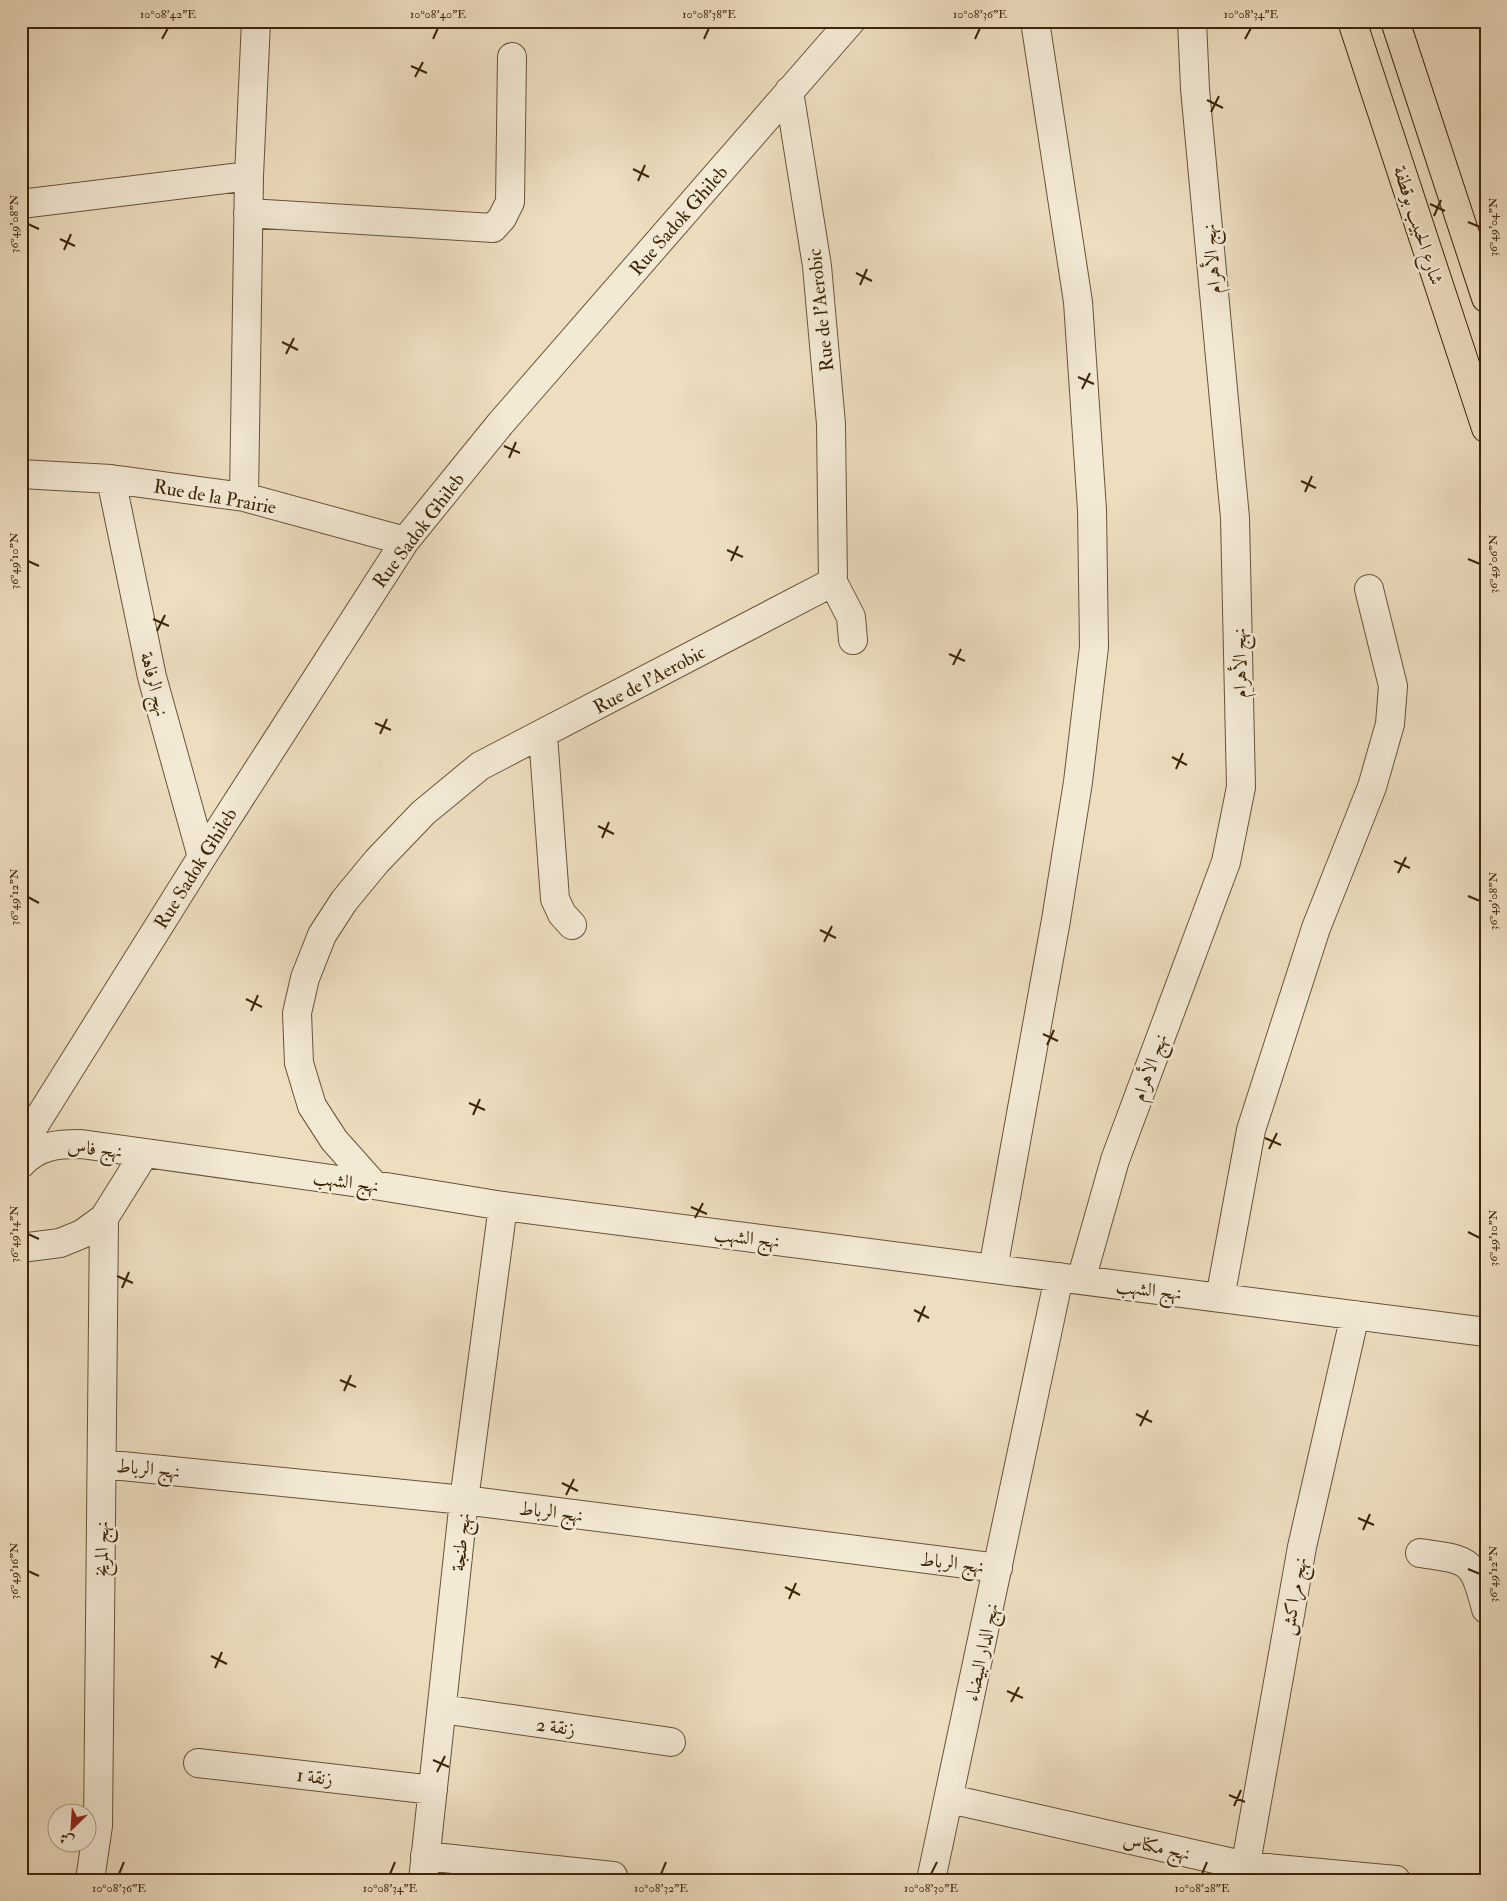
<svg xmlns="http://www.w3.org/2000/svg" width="1507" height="1901" font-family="'IM FELL Double Pica',Amiri,serif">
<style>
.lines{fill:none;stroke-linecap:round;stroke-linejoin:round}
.minor-casing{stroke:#695334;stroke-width:30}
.major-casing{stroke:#3d2506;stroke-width:30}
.minor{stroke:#f3ead6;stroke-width:28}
.major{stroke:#eddec0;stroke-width:28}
.ticks{fill:none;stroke:#3d2506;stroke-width:2}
.labels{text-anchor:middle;stroke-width:5;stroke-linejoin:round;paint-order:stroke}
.street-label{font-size:19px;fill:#3d2506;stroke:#f3ead6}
.neatline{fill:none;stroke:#3d2506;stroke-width:2}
.ticks-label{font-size:12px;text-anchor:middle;fill:#3d2506}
</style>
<rect width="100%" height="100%" fill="#eddec0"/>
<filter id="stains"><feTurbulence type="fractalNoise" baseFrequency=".004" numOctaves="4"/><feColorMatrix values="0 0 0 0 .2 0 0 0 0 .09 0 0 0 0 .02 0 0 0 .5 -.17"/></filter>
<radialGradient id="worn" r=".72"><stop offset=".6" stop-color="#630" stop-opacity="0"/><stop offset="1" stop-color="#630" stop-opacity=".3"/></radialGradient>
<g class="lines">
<g class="minor-casing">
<path id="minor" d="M 21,204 L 249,176
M 248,213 L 493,228 L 502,218 L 510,202 L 512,57
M 21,474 L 111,479 L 244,497 L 405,541
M 111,479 L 152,677 L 202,857
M 244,497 L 249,176 L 256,21
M 833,582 L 851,617 L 853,640
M 543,735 L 555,899 L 562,914 L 572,925
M 21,1118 L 27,1137 L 202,857 L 405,541 L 500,424 L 851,21
M 21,1164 C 38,1145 58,1144 81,1144 L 374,1185 L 503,1206 L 1486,1332
M 374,1185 L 334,1140 L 312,1106 L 299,1063 L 297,1013 L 305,978 L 322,935 L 344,901 L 377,861 L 423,813 L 480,766 L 833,582 L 831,424 L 817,266 L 789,91
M 21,1248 L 60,1243 L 82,1234 L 104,1218 L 144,1154
M 993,1269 L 1056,920 L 1078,782 L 1094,647 L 1092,510 L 1078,302 L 1035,21
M 1081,1280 L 1115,1160 L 1226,862 L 1241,787 L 1235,518 L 1195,89 L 1192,21
M 1220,1298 L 1251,1130 L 1316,928 L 1372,787 L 1390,724 L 1393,686 L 1369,589
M 102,1464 L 464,1500 L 998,1568
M 1420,1553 C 1470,1560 1473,1559 1486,1609
M 442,1709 L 671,1742
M 198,1763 L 433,1790
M 950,1799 L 1246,1866 L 1396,1880
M 425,1856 L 613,1876
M 90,1880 L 98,1826 L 104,1218
M 423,1880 L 464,1500 L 503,1206
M 931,1880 L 1059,1277
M 1243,1880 L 1302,1547 L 1355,1315"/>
</g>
<g class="major-casing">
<path id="major" d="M 1352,21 L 1486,428
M 1395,21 L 1486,298"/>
</g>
<use href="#minor" class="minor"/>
<use href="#major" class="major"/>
</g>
<path class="ticks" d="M 162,39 L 168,28M 433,39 L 438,28M 704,39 L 709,28M 975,39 L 980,28M 1245,39 L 1251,28M 411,66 L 427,73M 415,77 L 423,62M 1207,100 L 1223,108M 1211,112 L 1219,96M 633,169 L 649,177M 638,181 L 645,165M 1430,204 L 1445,211M 1434,216 L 1441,200M 1468,222 L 1480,227M 28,224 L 39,229M 60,239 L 75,246M 64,250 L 71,234M 856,273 L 872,281M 860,285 L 867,269M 282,342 L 298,350M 286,354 L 294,338M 1078,377 L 1094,384M 1082,389 L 1090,373M 504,446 L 520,453M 509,458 L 516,442M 1301,481 L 1316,488M 1305,492 L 1312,476M 727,550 L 743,557M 1468,559 L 1480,564M 28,561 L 39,566M 731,561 L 738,546M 153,619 L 169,626M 157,631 L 165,615M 949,654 L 965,661M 953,665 L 961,649M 375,723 L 391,730M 380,734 L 387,719M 1172,757 L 1187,765M 1176,769 L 1183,753M 598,826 L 614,834M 602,838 L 609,822M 1394,861 L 1410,868M 1398,873 L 1406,857M 1468,896 L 1480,901M 28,897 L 39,903M 820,930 L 836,938M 824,942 L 832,926M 246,999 L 262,1007M 251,1011 L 258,995M 1043,1034 L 1058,1041M 1047,1045 L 1054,1030M 469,1103 L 485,1110M 473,1115 L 480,1099M 1265,1138 L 1281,1145M 1269,1149 L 1277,1133M 691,1207 L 707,1214M 695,1218 L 703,1203M 1468,1232 L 1480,1238M 28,1234 L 39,1239M 117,1276 L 133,1283M 122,1288 L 129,1272M 914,1310 L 929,1318M 918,1322 L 925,1306M 340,1380 L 356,1387M 344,1391 L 351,1375M 1136,1414 L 1152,1422M 1140,1426 L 1148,1410M 562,1483 L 578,1491M 566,1495 L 574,1479M 1358,1518 L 1374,1525M 1363,1530 L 1370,1514M 1468,1569 L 1480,1574M 28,1571 L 39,1576M 785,1587 L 800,1595M 789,1599 L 796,1583M 211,1656 L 227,1664M 215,1668 L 222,1652M 1007,1691 L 1023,1698M 1011,1702 L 1019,1687M 433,1760 L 449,1767M 437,1772 L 445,1756M 1229,1795 L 1245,1802M 1234,1806 L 1241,1790M 119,1874 L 124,1862M 390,1874 L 395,1862M 661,1874 L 666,1862M 931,1874 L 937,1862M 1202,1874 L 1207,1862"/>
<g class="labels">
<g class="street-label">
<text transform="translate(678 220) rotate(-49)" y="7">Rue Sadok Ghileb</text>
<text transform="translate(1419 225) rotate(72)" y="7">شارع الحبيب بوقطفة</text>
<text transform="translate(1211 259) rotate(-95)" y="7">نهج الأهرام</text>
<text transform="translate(820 310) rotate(-96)" y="7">Rue de l'Aerobic</text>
<text transform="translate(215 496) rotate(10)" y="7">Rue de la Prairie</text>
<text transform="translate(418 530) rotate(-53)" y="7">Rue Sadok Ghileb</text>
<text transform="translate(1239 663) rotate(-91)" y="7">نهج الأهرام</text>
<text transform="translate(649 679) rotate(-28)" y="7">Rue de l'Aerobic</text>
<text transform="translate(155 684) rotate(76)" y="7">نهج الرفاهة</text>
<text transform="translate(195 868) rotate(-58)" y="7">Rue Sadok Ghileb</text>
<text transform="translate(1149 1067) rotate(-70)" y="7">نهج الأهرام</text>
<text transform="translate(95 1148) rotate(6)" y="7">نهج فاس</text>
<text transform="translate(346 1181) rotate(8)" y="7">نهج الشهب</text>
<text transform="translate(747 1237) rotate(7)" y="7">نهج الشهب</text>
<text transform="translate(1149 1289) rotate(7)" y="7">نهج الشهب</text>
<text transform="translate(148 1468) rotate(6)" y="7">نهج الرباط</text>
<text transform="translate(551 1511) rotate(7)" y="7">نهج الرباط</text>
<text transform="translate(460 1542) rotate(-84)" y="7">نهج طنجة</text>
<text transform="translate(101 1549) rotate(-89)" y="7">نهج المريخ</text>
<text transform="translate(952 1562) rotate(7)" y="7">نهج الرباط</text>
<text transform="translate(1293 1596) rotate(-80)" y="7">نهج مراكش</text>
<text transform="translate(981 1652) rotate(-78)" y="7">نهج الدار البيضاء</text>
<text transform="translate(556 1726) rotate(8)" y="7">زنقة 2</text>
<text transform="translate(315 1776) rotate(7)" y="7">زنقة 1</text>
<text transform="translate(1157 1846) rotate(13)" y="7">نهج مكناس</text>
</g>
</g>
<rect width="1507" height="1901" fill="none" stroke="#eddec0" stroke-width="55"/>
<g transform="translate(72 1828) rotate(205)"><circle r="24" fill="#f3ead6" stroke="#aa9b83"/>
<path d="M0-4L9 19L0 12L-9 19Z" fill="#8f2418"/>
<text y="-8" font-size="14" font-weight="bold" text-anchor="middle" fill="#3d2506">ش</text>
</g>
<rect x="28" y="28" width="1452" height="1846" class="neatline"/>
<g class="ticks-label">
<text x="168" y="18">10°08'42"E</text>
<text x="438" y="18">10°08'40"E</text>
<text x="709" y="18">10°08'38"E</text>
<text x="980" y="18">10°08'36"E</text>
<text x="1251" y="18">10°08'34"E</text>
<text transform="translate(14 224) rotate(-90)" y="4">36°49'08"N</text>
<text transform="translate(1493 227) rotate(-90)" y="4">36°49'04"N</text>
<text transform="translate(14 561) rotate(-90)" y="4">36°49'10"N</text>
<text transform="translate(1493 564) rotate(-90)" y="4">36°49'06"N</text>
<text transform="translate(14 897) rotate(-90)" y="4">36°49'12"N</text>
<text transform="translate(1493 901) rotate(-90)" y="4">36°49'08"N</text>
<text transform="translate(14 1234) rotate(-90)" y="4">36°49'14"N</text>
<text transform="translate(1493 1238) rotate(-90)" y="4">36°49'10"N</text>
<text transform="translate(14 1571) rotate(-90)" y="4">36°49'16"N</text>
<text transform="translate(1493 1574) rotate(-90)" y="4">36°49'12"N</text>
<text x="119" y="1892">10°08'36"E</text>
<text x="390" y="1892">10°08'34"E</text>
<text x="661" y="1892">10°08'32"E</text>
<text x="931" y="1892">10°08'30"E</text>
<text x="1202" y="1892">10°08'28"E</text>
</g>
<rect width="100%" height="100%" filter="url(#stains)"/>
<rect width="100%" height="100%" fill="url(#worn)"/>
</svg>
